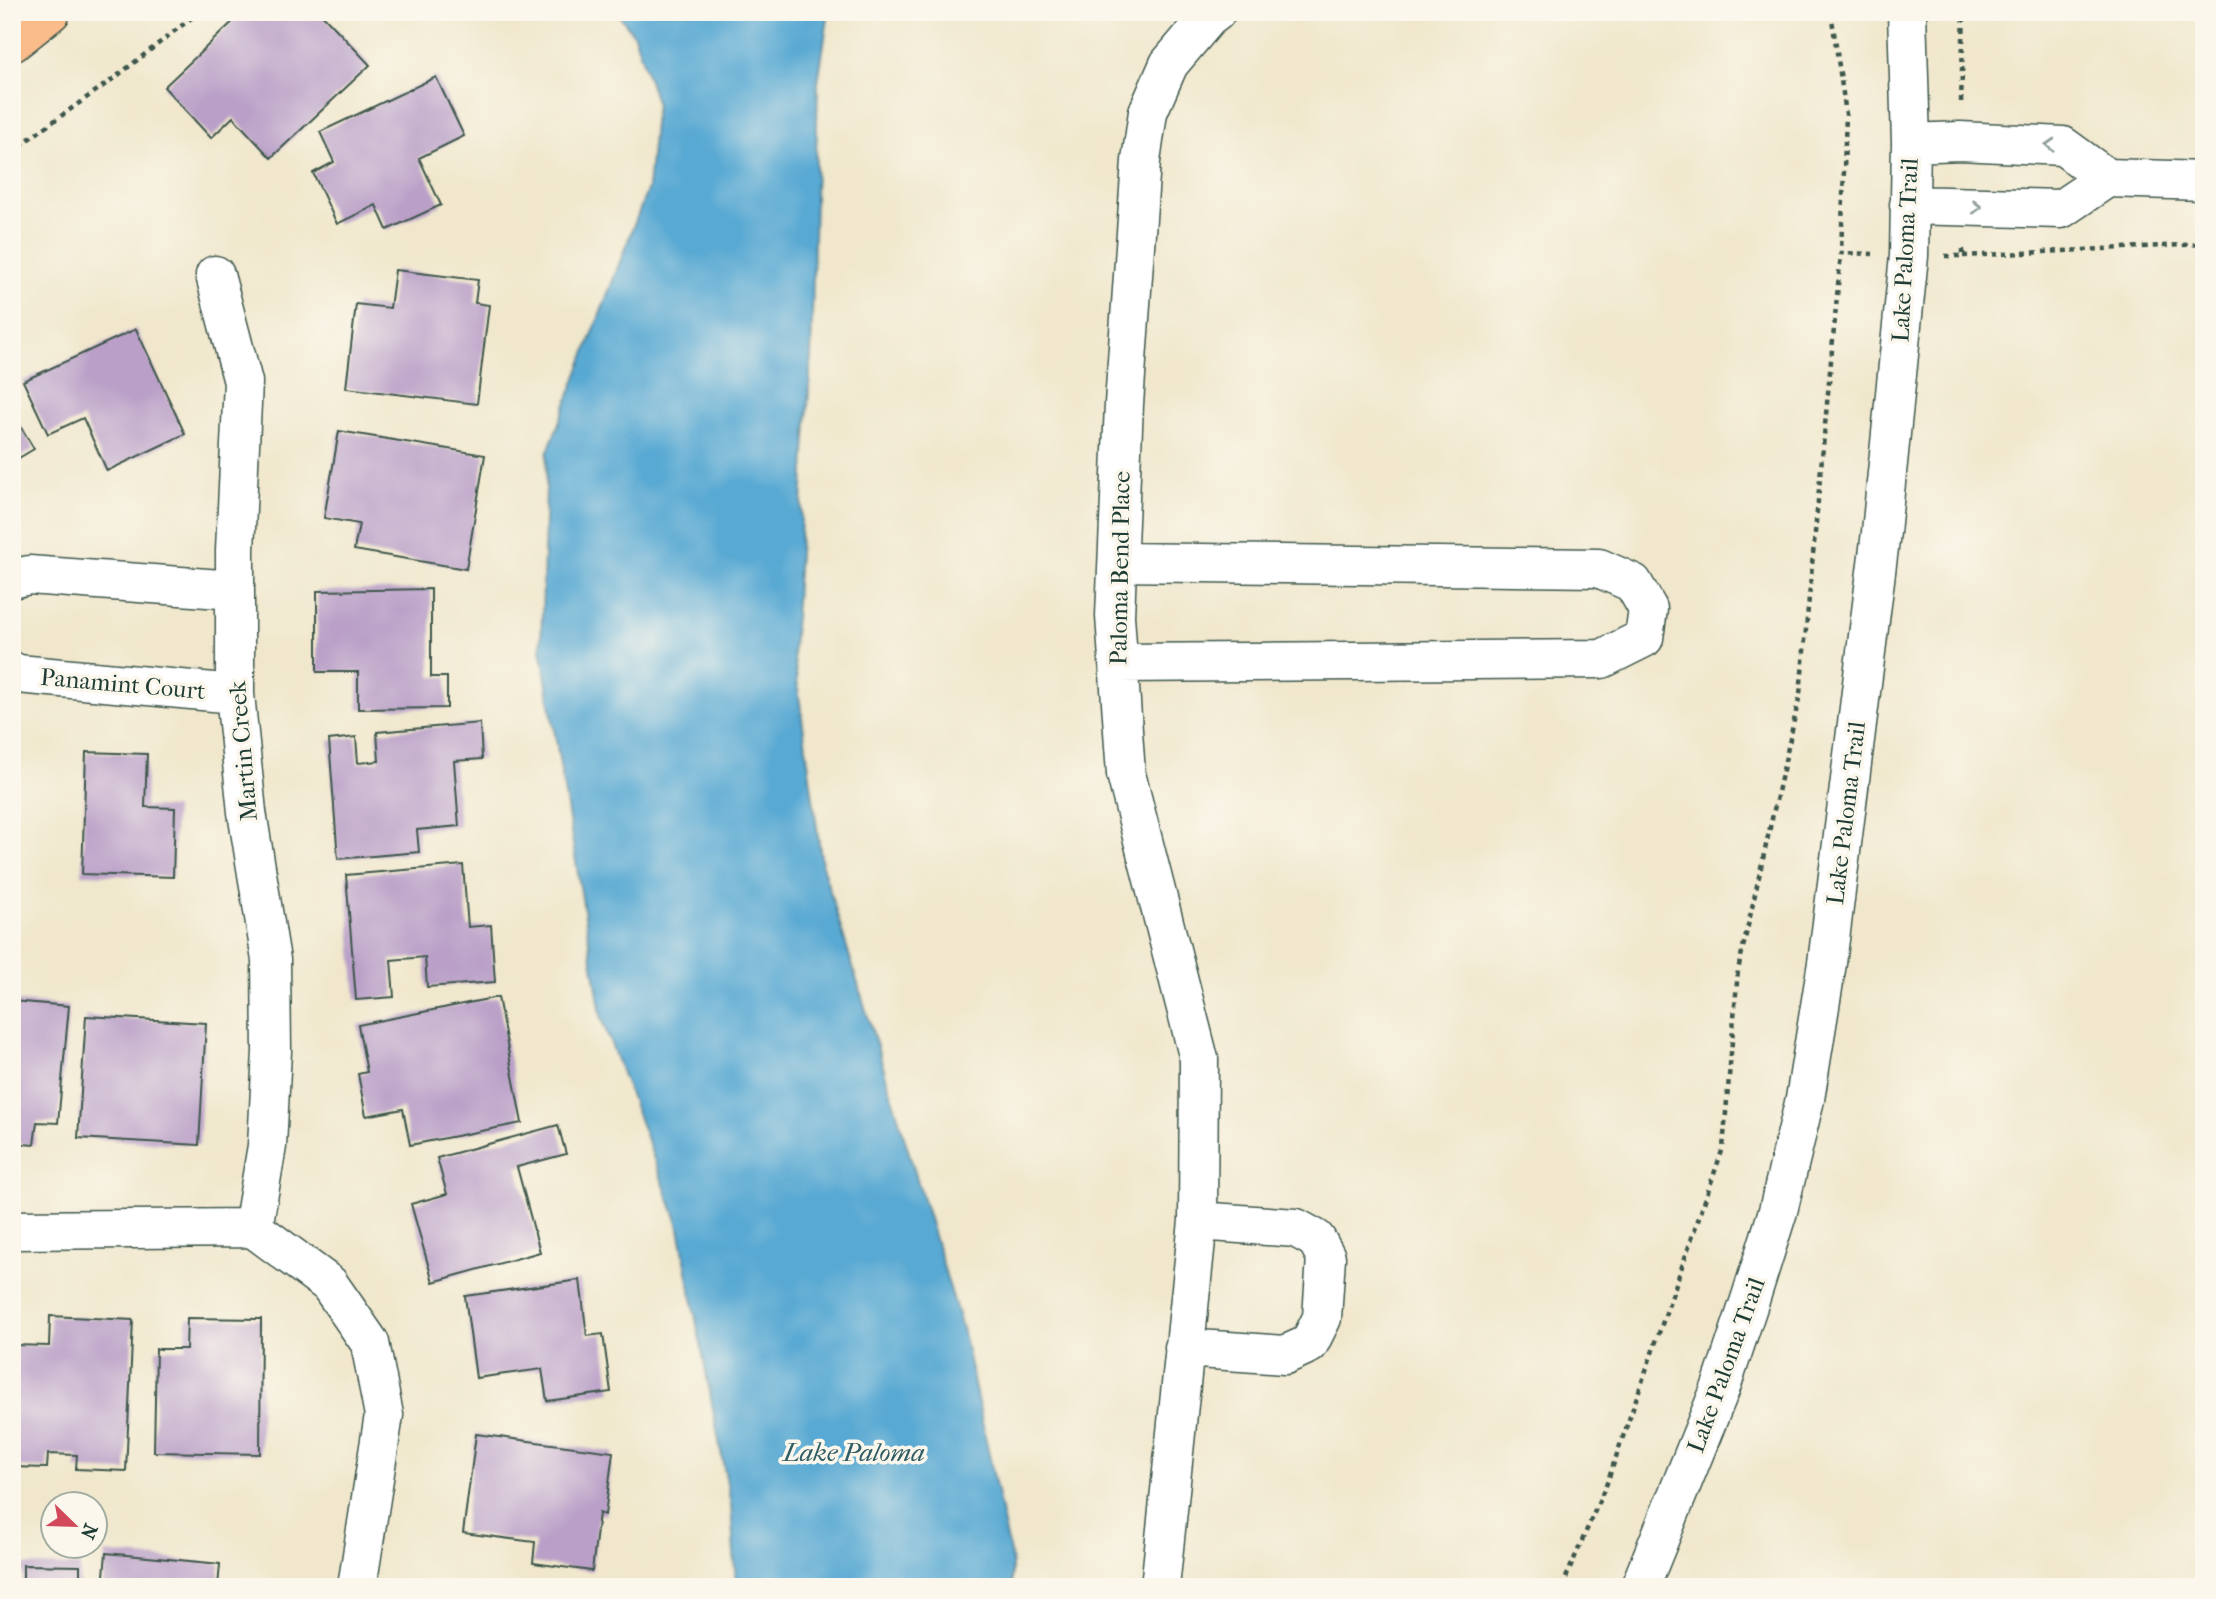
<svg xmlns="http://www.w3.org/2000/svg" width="2216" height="1599" font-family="'IM FELL French Canon',serif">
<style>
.water{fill:#58a9d3;stroke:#3c7384;stroke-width:2}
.building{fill:#baa0c8}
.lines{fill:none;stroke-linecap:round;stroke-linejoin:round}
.minor-casing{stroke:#3e564b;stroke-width:41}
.major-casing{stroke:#3e564b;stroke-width:41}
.path{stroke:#3e564b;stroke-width:4.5;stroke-dasharray:5 5;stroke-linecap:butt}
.minor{stroke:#fff;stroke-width:38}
.major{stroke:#f9bc8a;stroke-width:38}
.oneway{stroke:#8f9e9a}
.labels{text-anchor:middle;stroke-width:7;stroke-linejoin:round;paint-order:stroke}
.street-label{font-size:24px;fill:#1f3d34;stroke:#fbf7ec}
.water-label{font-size:26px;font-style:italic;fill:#305d64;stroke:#fbf7ec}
</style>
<rect width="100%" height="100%" fill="#fbf7ec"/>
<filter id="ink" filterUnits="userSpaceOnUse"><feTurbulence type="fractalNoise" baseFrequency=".0143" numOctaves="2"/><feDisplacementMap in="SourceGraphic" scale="14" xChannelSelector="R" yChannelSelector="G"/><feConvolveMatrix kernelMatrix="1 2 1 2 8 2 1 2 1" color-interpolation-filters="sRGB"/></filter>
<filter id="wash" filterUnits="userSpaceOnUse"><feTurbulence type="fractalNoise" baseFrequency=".00686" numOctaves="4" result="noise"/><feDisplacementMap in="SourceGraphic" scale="28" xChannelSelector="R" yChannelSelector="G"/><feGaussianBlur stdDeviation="1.57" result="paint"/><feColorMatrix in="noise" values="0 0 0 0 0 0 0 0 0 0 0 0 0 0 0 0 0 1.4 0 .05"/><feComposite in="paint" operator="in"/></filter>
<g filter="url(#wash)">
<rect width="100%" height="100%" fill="#f0e7cc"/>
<path class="water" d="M 617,12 L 829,12 L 818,82 L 811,357 L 793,651 L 822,865 L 962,1328 L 1012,1562 L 1012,1587 L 736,1587 L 731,1505 L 678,1223 L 602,1020 L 541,649 L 547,454 L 648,188 L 656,102 L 634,35 Z"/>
<g id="blocks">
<path class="building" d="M 243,12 L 320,12 L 370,65 L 271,158 L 233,117 L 211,138 L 164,87 Z
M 436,77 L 464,136 L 419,158 L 441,205 L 387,230 L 376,205 L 337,224 L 313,173 L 334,162 L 320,132 Z
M 395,270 L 478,280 L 475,303 L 489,305 L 477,404 L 346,388 L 356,304 L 390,308 Z
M 136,329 L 185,434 L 107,471 L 83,418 L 48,434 L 23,381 Z
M 12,412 L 34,449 L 12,462 Z
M 339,431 L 485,455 L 466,569 L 354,550 L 359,524 L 324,518 Z
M 431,589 L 431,677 L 447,677 L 447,708 L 358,709 L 358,672 L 317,672 L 317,591 Z
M 480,723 L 482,759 L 454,761 L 459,826 L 417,830 L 419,852 L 338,859 L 329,740 L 356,737 L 358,763 L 379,761 L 377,732 Z
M 86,752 L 147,754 L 145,807 L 175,808 L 173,877 L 82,874 Z
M 463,865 L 468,927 L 491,925 L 495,982 L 427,987 L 425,957 L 391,960 L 394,997 L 356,1000 L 346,875 Z
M 498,997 L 522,1123 L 410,1145 L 403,1109 L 366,1116 L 358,1074 L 367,1072 L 358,1025 Z
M 12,1001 L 69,1006 L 58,1123 L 37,1122 L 34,1145 L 12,1143 Z
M 86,1016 L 206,1023 L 199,1145 L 78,1138 Z
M 558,1125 L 566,1154 L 517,1167 L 540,1252 L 433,1282 L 411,1204 L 447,1194 L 437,1158 Z
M 580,1280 L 587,1336 L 603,1334 L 611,1392 L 547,1401 L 542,1369 L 476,1378 L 465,1296 Z
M 50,1316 L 133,1320 L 126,1471 L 76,1469 L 77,1455 L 48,1454 L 47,1468 L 12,1467 L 15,1345 L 49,1346 Z
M 187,1318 L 261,1319 L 260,1454 L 154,1452 L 156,1349 L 186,1349 Z
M 476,1434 L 613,1452 L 605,1515 L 599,1513 L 592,1571 L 533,1563 L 535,1542 L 463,1533 Z
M 106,1553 L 220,1564 L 218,1587 L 103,1587 Z
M 23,1565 L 80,1566 L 80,1587 L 12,1587 L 12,1583 L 23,1583 Z"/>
</g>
</g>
<g filter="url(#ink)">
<use href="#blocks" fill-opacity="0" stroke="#3e564b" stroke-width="2"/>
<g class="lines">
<g class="minor-casing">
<path id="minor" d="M 1911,143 L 1960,141 L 2063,146 L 2107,178 L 2204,181
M 1909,205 L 2061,209 L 2107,178
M 215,275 L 243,382 L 235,550 L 235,694 L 247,812 L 271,960 L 272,1051 L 267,1146 L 253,1228
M 1118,562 L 1599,568 L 1633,583 L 1648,609 L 1644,638 L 1602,659 L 1118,663
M 12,579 L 29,575 L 235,590
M 12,671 L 18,674 L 235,694
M 253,1228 L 329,1284 L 370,1343 L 384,1415 L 357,1587
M 12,1230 L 253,1228
M 1184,1348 L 1285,1355 L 1309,1344 L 1322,1318 L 1326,1257 L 1316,1239 L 1296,1228 L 1198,1221
M 1160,1587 L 1198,1221 L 1199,1059 L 1126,774 L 1115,616 L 1124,404 L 1141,161 L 1148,112 L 1169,64 L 1208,18 L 1216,12
M 1640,1587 L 1721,1387 L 1751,1297 L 1778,1211 L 1805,1099 L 1827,963 L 1881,532 L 1909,256 L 1911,143 L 1907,12"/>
</g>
<g class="major-casing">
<path id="major" d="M 12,43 L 51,12"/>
</g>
<path class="path" d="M 1831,12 L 1846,114 L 1841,253 L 1873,254
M 1961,102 L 1964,12
M 12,151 L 117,76 L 199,12
M 1945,256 L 1963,256 L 1963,244
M 1963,256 L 2204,244
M 1562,1587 L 1607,1483 L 1723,1148 L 1738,970 L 1800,694 L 1841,253"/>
<use href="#minor" class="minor"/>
<use href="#major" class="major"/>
</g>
<defs><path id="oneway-chevron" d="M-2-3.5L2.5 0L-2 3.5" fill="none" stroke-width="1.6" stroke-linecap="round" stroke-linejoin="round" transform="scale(1.75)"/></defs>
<g class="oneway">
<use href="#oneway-chevron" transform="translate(2050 145) rotate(-177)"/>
<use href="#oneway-chevron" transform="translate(1977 207) rotate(1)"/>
</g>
</g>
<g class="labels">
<g class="street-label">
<text transform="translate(1905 250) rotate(-87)" y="8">Lake Paloma Trail</text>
<text transform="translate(1120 568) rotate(-89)" y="8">Paloma Bend Place</text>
<text transform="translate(123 684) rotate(5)" y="8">Panamint Court</text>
<text transform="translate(243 751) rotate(-95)" y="8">Martin Creek</text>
<text transform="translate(1846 813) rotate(-83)" y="8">Lake Paloma Trail</text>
<text transform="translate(1726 1365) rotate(-70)" y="8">Lake Paloma Trail</text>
</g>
<g class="water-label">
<text x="854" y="1461">Lake Paloma</text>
</g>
</g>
<rect width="2216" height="1599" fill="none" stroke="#fbf7ec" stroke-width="42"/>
<g transform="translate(74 1525) rotate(113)"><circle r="33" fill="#fbf7ec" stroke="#a3ada2" stroke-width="2"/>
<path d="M0-5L12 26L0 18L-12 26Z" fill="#d1495b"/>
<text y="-10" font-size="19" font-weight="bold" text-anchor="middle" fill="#1f3d34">N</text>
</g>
</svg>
